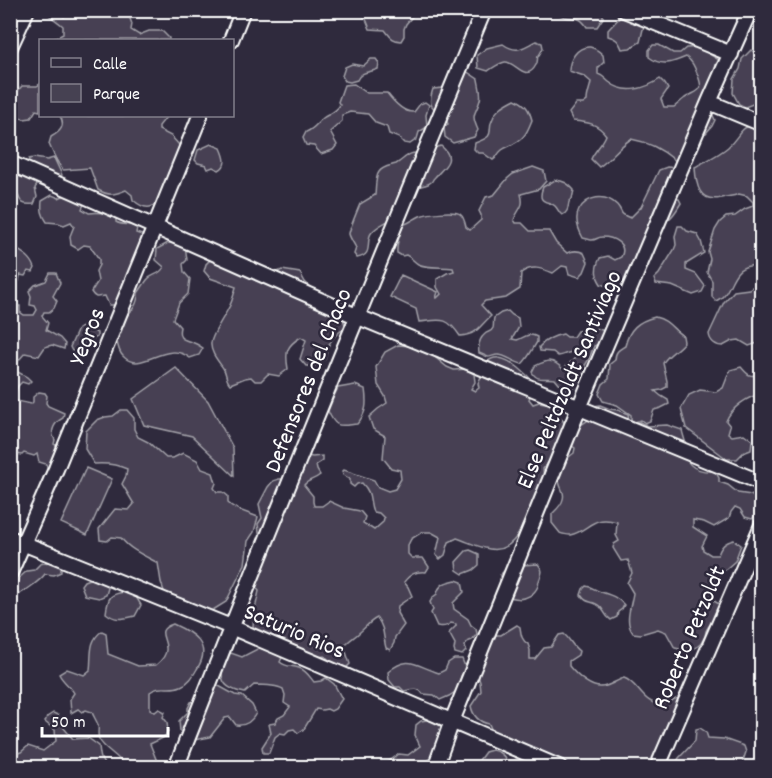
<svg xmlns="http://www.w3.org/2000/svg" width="772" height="778" font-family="Dekko,sans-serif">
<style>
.green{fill:#464152;stroke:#a2a0a8;stroke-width:1.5}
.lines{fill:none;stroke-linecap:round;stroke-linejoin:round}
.street-casing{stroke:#fff;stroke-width:18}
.street{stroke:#2f2a3d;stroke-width:14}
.labels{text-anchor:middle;stroke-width:5;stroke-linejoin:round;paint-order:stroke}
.street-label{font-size:24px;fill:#fff;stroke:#2f2a3d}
</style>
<rect width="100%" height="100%" fill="#2f2a3d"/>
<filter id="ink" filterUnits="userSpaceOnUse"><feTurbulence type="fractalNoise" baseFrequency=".0167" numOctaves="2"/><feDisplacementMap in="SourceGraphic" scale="12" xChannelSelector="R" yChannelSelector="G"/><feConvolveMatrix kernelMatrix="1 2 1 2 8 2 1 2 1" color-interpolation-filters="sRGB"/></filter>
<g filter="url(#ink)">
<path class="green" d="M 45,11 L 58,11 L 64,17 L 71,11 L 96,11 L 107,14 L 118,11 L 129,16 L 132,24 L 131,30 L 139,35 L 149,31 L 162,31 L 169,38 L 169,40 L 52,40 L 63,34 L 63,26 C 56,20 50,17 45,11 Z
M 357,11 L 357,10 L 417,11 L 406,24 L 404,29 L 404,36 L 401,41 C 392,41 390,36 385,30 L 370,29 L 366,19 Z
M 550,11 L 603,11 L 603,18 L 597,27 L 587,27 C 580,16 576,19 565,17 C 560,15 555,12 550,11 Z
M 622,15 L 646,25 L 643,29 L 640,42 L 630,48 L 622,49 C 619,41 616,38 608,36 L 608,30 Z
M 536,41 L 542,43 L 543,48 C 543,48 539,56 538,56 C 537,59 538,63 536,65 C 526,84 515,61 505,62 C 499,63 493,68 488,71 L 478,68 L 477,55 L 487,48 L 503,44 C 517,54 522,48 536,41 Z
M 653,45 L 659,45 L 673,53 L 680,53 L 686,48 L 703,47 L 706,52 L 719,60 L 716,64 L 712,88 L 719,96 L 720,102 L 712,113 L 715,120 L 712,126 L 706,133 L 700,134 L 676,161 C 663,150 649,142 631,139 C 617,148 612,158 599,167 L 591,159 C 595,150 602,145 606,135 C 597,123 587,122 573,121 L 569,113 L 576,104 L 583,104 L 587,101 C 587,94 590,89 591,82 L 584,76 L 569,71 C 569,60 577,46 590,47 C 595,48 600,52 603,55 L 604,62 L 598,68 L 598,74 C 604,76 605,79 609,82 C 625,95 645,89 660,79 L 665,84 L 668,89 L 661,99 L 664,107 L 674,107 C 678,104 681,101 685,98 C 699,89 705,93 697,73 C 694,66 692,61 686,57 C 672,63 662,67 649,57 L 649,50 Z
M 751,50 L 759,56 L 761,61 L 761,102 L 758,102 L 745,107 L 739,104 L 733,93 L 734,79 L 740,69 L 742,59 Z
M 371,59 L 376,59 L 379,63 L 378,69 C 370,73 362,70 357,80 L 350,82 L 345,81 L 342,76 L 345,67 L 352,64 L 363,66 Z
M 466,71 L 478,79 C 479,86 482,94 480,100 C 476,115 470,112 478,130 L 474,137 L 453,143 L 445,137 L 444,127 L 448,124 L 445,117 C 432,107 427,107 433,89 L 443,88 L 452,74 Z
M 40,84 L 40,111 L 36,110 L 31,118 L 24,119 L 18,117 L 11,120 L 11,95 L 15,94 L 22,86 L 37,86 Z
M 354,84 L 367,93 L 387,93 C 393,101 403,113 414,112 L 420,104 L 425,102 L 429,105 L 426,115 L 427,127 L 419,132 L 417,139 L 410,144 L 404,143 L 399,138 L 389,134 L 387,127 L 376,123 L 368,114 L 350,112 L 342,115 L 342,121 L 330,132 L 337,145 L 333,150 L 321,154 L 314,146 L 306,145 L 303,138 L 306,132 C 314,129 317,123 323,118 C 330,113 335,113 340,105 L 338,102 L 344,85 Z
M 515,99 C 526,104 529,109 532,120 C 528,130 525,138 515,143 C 511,146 506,147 502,150 C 497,154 498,157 493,160 L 483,153 L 478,153 L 474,149 L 475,143 C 499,134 485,133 493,118 C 497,108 506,104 515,99 Z
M 60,116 L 167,116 L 159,126 L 159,130 L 171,136 L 180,146 C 177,159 164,205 150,207 C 143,208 138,204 133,200 L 132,195 L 126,190 C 114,195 109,196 98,190 L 90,168 L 63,170 C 57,163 53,153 49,144 L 51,137 C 60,132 66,126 60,116 Z
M 761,124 L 761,271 C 758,267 754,265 749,266 C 733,268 732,286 724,295 C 722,298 719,299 716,301 L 712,297 L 712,281 L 707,272 L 710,259 L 708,252 L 715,230 L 720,222 L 726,217 L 735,216 L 745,209 L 753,206 L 753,202 L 747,196 L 739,194 C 732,197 728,196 721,198 C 699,203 696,185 695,167 C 705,161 719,155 728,147 C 742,134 739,125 761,124 Z
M 211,144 L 221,148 C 225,157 228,165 219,170 L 213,167 L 208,169 L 206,165 L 198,163 L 195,160 L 198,150 Z
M 441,146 C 457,159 444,167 435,177 C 430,182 435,180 428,184 C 424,186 419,186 414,188 C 409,190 402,195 399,199 C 394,205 395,211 392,218 C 386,223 378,225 372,232 C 364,241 375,255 357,258 L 354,254 L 356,248 C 354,244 350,238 349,234 C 349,230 358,209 360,204 L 375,195 C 376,188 375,177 379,172 C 383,166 390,166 396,164 C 405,159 409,150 421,154 L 433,148 Z
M 34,158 L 47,160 L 54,158 L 62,175 C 53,182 41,177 35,188 L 37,197 L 34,204 C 18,206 21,199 15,189 L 11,188 L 10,173 C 17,175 21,179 28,176 L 27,164 L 29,159 Z
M 533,167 L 544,171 L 546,181 L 539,189 L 521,194 C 525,208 518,208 514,220 L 516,223 L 522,223 L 530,231 L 549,231 L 556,243 L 567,253 C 573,250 578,250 584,253 L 588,262 L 584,272 L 579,277 L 569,274 L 567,267 L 562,266 L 553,273 C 541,268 532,265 521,273 L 520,289 L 506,298 L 485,301 L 481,305 L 491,316 C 478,327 479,334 460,336 C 446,315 440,320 419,322 L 416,309 L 390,297 L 401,275 L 438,292 L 436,298 L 437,298 L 441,294 L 437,287 L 437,279 L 447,273 L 454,271 L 453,268 C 442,266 429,269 418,264 C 414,262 411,257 406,255 L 402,256 L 397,253 C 396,242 400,235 403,225 C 409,223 414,219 420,216 C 427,213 454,210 460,214 C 464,217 465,222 466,227 L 470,230 L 481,220 L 481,215 L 479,211 L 486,197 L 494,195 L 507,179 L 513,174 Z
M 667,167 L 678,168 L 668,199 L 679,199 L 681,203 C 678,208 674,215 669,219 C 658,226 645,223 646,240 L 628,283 L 616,289 L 601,284 C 595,275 595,268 600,258 L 608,256 L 615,260 L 621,257 C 628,244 613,237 602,237 C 598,237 596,240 592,240 C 590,240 584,238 583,238 C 578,229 574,219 579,210 C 587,196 605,193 617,205 C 624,213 618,213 630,218 L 641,207 L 659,170 Z
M 555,180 C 564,181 568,183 574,190 L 572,199 L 569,202 C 568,208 568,213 562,215 C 559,213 558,209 555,206 C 549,200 536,205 543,187 Z
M 67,194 L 85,201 L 82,209 L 89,213 C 98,212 108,213 116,217 L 116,222 C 123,226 131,223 137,228 L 136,233 L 142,235 L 145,239 C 143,244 139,247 137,252 C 133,257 135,266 133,272 C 130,281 120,279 123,293 L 117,305 L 109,305 L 105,296 C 98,296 96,300 91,292 L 98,281 L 96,271 L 99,265 L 99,259 L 90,246 L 84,245 L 78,249 L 71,245 L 70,236 L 74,226 L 71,222 L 64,225 L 58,223 L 47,222 C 42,215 41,210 42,201 L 52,195 L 59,198 Z
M 678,226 L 682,226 L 687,231 L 697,234 L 701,241 L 704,253 L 686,264 L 686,270 L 696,274 L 705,286 L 702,292 L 693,295 L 672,286 L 656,284 L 654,279 L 659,274 L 674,250 L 676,245 L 675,236 Z
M 178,241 L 185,245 L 187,260 L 183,264 L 184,272 L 190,279 L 188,294 L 179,303 L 173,319 L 180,327 C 177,341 185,339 194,343 C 197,344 200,346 203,348 L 199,355 L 190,358 C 166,339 143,373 125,358 C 121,355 119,350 118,346 C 110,316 138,318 138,293 C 141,289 144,284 147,280 C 153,273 159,276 164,267 L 156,260 L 157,249 L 168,243 Z
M 11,246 C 21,252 31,256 35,268 L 33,272 L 28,271 L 25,276 L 20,275 L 19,281 L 13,278 L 14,274 L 11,273 Z
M 212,258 L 262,279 L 282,270 L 300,273 L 305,282 L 316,293 L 319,308 L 331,313 L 341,314 L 346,327 C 332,337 328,342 325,359 L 315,366 L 306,366 L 300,359 L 306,340 L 301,337 C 286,346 285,352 288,369 L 279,376 L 268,374 L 261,381 L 255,381 L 251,377 L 245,378 L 230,384 C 225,379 227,373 223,368 C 218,361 210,352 211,343 C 212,334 224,317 228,309 C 232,303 234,294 236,287 L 210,278 L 204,271 L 206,264 Z
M 50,273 L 56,273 L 60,283 L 53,296 L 57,301 L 54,308 L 49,312 L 44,312 L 42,316 L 48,323 L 46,330 L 60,338 L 65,344 L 64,349 L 52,345 L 45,347 L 39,356 L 25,353 L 18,361 L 16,371 L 27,377 L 31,381 L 28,384 L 22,382 L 18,386 L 15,394 L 11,394 L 11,306 L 20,306 L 20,312 L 24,315 L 34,315 L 37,310 L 35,306 L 30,305 L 31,296 L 29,291 L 35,285 L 46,281 Z
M 752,287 L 756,287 L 759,290 L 759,298 L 762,306 L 761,342 L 749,346 L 739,340 L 732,341 L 723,346 C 716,346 710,342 709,334 L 724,302 L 734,291 L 749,289 Z
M 508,311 L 512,315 L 518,318 L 519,327 L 512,339 L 517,340 C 525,337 529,332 537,337 L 537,342 C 532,350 529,357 522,364 C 513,362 506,355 498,355 C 494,355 491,357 488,357 L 479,353 C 478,347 479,339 485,334 C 488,331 491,333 493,328 C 494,325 493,321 494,318 L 501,313 Z
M 655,317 C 669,320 672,329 683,336 L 684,342 C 677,351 668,354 663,363 L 667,381 L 667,387 L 661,390 L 655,391 L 661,396 L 668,400 L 669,404 L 661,408 L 654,410 L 650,421 L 645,423 L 641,420 L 635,422 L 631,420 L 631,415 L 617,405 L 603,401 L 599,394 L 603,384 L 609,379 L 610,364 L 615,360 C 615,352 618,350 625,346 C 629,329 638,321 655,317 Z
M 84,326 L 97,333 L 97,337 L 84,343 L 85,356 L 72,351 L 70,347 L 78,329 Z
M 595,328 L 605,331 L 600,343 L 594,346 L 589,359 L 584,367 L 585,372 L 583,377 L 576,382 L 576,386 L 570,389 L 564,390 L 555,379 C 545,377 537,382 532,372 L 535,366 C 548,360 552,358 563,369 C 569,363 577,359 579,351 C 572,350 565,355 558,356 L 553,352 L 540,351 L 539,347 C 546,339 553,336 563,334 L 567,337 L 573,337 L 577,331 Z
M 398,345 L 412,346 L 419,351 L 431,354 L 447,367 L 454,370 L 466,369 L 474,374 L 475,382 L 471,389 L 475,391 L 479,388 L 478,383 L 481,377 L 486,376 L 485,363 C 489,360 494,357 499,358 C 512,360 527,374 535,384 L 529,399 L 533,404 L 539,402 L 552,404 L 556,415 C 561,416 563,420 565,425 L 561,438 L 555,445 L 554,455 L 543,469 C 544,476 544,483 540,489 C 535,499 532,500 533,513 C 531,515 528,516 526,519 C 522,524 521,531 517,536 C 500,561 478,545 457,538 L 449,542 L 445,555 L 440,559 L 436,555 L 440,537 L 431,532 L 422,532 L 411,539 L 408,545 L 408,554 L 412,558 L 423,558 L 429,567 L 426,572 C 416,571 410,574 404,582 L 408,587 L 412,596 L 398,606 L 397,613 L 404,625 L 395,637 L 394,643 L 390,650 L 386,648 C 383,637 385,628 377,618 C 369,622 366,627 360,632 C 355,637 349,640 344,646 L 350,664 L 346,668 L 339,670 L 325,656 L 318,657 L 304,652 L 298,647 L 285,644 L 277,639 L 264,637 L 258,633 L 253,626 L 254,614 L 259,591 L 248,578 L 253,553 L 260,546 L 261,539 L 259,532 L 258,524 L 262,518 L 259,504 L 268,487 L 273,481 L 279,479 L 284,479 L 305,455 L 312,457 L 322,456 L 322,461 L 316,465 L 317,470 L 320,475 C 314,480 308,480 304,485 L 313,496 L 313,502 L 314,506 L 322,506 L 329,501 L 344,508 L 360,511 L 365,517 L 363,523 L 374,530 L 383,522 L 384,518 L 379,513 L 373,512 C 368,498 373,495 362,483 L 357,484 L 354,487 L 350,484 L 350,479 L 343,475 L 342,471 L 344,470 L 374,480 L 378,487 L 388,491 L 395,489 L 401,479 L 400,470 L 391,468 L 383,458 L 385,436 L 373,429 L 369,417 L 378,409 L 387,403 L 385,396 L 378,385 L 376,367 L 385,352 Z
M 741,367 C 749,376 749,377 761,374 L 761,394 C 747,397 732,407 726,421 L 730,426 L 728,433 L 732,436 L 744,434 L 752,440 L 751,450 L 743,453 L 737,459 L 727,459 L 686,428 L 681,409 L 689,395 L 700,390 L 716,392 L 723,388 L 730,370 Z
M 176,368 L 208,401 L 233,448 L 234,476 L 192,436 L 144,425 L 133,399 Z
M 355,385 L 365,389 C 367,403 367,413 357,424 C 339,426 336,429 328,411 L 334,396 L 338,388 Z
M 39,392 L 45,393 L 47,396 L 46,403 L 48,406 L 64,413 L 63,418 C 55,422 49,431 55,440 L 54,444 L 63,449 L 49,473 L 46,464 L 39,462 L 37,454 L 34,456 L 24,453 L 22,455 L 17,454 L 11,462 L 10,460 L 10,403 L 17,401 L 31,404 L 33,402 L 33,397 Z
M 600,405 L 610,409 L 618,410 L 628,414 C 630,420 626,426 623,431 L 625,435 L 632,435 L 635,424 L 640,422 L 647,426 L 667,425 L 682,430 C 683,436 686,442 687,449 C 687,452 686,455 687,458 C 689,470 706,472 715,471 L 719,478 L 719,482 L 728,485 L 738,493 L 751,495 L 760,503 L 761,510 L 752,519 L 745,517 L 740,509 L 735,507 L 731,512 L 729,518 L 714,527 L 704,522 L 693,520 L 693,527 L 707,536 L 702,546 L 703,550 L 711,555 L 718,555 C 721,546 725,542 734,540 L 741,545 L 735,561 L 711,582 L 711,592 L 714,601 L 719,604 L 722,610 C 718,616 709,624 707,629 C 705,632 706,635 704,638 C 699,651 687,651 675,648 L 666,632 L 658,629 L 641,634 L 633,633 C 624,622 631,607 633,593 L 627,583 L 632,573 L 628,560 L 621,561 L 613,548 L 614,544 L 619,541 L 616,535 L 617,522 C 592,514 589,531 570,535 C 569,535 561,534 560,533 L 552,523 L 552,514 C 556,510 562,505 563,499 C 565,493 562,491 560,485 C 555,471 563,461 574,453 L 575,448 L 569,444 L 579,426 L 587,421 L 594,406 Z
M 121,410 L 127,410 L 134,418 L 134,429 L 138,437 L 148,442 L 166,458 L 173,458 L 183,453 L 197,460 L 202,469 L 213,473 L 216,483 L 214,488 L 217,492 L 223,492 L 228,496 L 228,503 C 236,511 247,512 258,517 L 254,532 L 248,541 L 245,564 L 226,602 L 213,610 L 198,614 L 167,601 L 161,582 L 158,563 C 145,556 130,550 121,538 L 112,537 L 107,541 L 100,540 L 99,529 L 115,509 L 129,510 L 134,504 L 122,484 L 126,476 L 127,469 C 116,464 106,463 94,464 L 85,449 L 86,431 L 97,420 L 105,417 L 113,416 Z
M 86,468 L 112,479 L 87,535 L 61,523 Z
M 470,550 L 479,554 L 479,565 L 473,570 L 463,574 L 457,570 L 456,562 L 466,551 Z
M 52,561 L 61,565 L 61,572 L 54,575 L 45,574 C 41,580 22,594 15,596 L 12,592 L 19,578 L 27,571 L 34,570 L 40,564 Z
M 511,564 L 521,565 L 538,564 C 544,571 542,573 539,581 C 538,583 539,584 538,586 C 531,603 506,603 500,585 C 500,584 500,576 500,575 Z
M 92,578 L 102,580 L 108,588 L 106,595 L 99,598 L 85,595 L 81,585 L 84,581 Z
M 456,580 L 462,582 L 464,592 L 453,603 L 454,609 L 468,619 L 471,625 L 476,629 L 477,634 L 472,640 L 467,642 L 465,646 L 466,651 L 462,655 L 455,653 L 454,650 L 455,644 L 449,633 L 456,626 L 456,624 L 451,623 C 446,627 443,627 437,626 L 431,613 L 433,610 L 430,602 L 433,597 L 437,594 C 439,584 446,582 456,580 Z
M 586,586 C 592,587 595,590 601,592 C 610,595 618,597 624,605 L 622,609 L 618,612 L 617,617 L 611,620 C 603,615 605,609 598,605 C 590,600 587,604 581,595 L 583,589 Z
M 127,592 L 135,595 L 141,605 L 135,616 C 122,619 116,621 106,613 C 108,597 110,593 127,592 Z
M 173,624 C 193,633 213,645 197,669 C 193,676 189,683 181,686 C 170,691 160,684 150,692 L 150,709 L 155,712 L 159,709 L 165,712 L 163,717 L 167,722 L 168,732 L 163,738 L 150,744 L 156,759 L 156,767 L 125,767 C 119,755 104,750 99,739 C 97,735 99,729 98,725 C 97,721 93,716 92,712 L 86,710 L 82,712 L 78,709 L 71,713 L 70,699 L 74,693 C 70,686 63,682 59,674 L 67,669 L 84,675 L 90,670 C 92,655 88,641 102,631 L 106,633 L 108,654 L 138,666 L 156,665 C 161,661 167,655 166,648 C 166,637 155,630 173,624 Z
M 517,625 L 520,627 C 521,634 521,640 528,644 L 530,650 L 530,659 L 535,659 L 544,648 L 551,647 L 559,635 L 564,634 C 570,639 572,646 579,651 L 578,655 L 569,661 L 569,666 C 577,676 593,691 606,686 C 612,684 618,680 624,678 C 639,683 643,706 663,704 C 671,703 674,697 685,697 L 658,757 L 649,768 L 546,767 L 535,759 L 532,748 L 525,744 L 515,743 L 494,736 L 489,724 C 478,722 473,716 471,706 L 481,691 L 480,682 L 477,673 L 481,668 L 480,661 L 484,638 L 497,635 L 501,635 Z
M 265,645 L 283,655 L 280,662 C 287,668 292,665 299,668 C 306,670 310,677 314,682 L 321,681 L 326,678 L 334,684 L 342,699 L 335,709 L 331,711 L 327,709 L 322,710 L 316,709 L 304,729 L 298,733 L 294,729 L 289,730 L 285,734 L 280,733 L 275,737 L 269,753 L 263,753 L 262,747 L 271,733 L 269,724 L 275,723 L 278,718 L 284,715 L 290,707 L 284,703 L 285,695 L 283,689 C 276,685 263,685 254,685 L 245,693 C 220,688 219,678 225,656 L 231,653 L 242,657 Z
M 454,659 L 462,659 L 466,669 L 461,676 L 458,690 L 449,696 L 440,700 L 434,695 L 423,694 C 418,686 411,690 404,691 L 400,687 L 395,687 L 389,680 L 388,672 C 409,654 416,666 439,673 L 445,670 L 448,663 Z
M 217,685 L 235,695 L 242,696 L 252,705 L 256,713 C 252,721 245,726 236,725 L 230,717 L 225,718 L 210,737 L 194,740 L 180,731 L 179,721 L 188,712 L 188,708 L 191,702 L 196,701 L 206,709 L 209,705 L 212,689 Z
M 53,713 L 58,715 L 64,728 L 73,739 L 88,738 L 99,746 C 100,754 100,762 107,767 L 11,767 L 11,762 L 15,754 L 21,752 L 28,746 L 43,751 L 56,741 L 55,730 L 45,722 L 47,717 Z
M 432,719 L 445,730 L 430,762 L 423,767 L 383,768 L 388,762 L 399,754 L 408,755 L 420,746 L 415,735 L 416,725 L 421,721 Z
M 700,728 L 706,732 L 708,738 L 724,739 L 744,746 L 746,752 L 741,767 L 674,767 L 679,758 L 695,741 L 696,729 Z
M 492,750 C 500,752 511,758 502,767 L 474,767 L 485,752 Z"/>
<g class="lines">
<g class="street-casing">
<path id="street" d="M 624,10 L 731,54
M 231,40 L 243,10
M 10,47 L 27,10
M 709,102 L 762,124
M 10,163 L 356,316 L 762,483
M 10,538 L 231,627 L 561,768
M 10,573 L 56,469 L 200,116
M 176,768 C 275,514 379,262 484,10
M 435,768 L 452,721 L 579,408 L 709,102 L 750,10
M 657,768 L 762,525"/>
</g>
<use href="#street" class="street"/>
</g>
</g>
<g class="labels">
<g class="street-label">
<text transform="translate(86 336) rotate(-68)" y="8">Yegros</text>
<text transform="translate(568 379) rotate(-67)" y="8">Else Peltdzoldt Santiviago</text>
<text transform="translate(307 380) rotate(-68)" y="8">Defensores del Chaco</text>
<text transform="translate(295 630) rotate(23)" y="8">Saturio Rios</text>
<text transform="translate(688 637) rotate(-67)" y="8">Roberto Petzoldt</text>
</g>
</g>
<rect width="772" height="778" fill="none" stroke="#2f2a3d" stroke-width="36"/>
<rect x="18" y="18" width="736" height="742" fill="none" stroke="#fff" stroke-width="2" filter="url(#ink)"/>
<rect x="39" y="39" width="195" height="78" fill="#2f2a3d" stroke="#827f8b" stroke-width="1.5"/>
<rect x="51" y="58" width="30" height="9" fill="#2f2a3d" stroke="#827f8b" stroke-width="1.5"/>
<text x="93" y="69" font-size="18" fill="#ffffff">Calle</text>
<rect x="51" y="84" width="30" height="18" fill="#464152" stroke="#827f8b" stroke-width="1.5"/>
<text x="93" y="99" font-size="18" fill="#ffffff">Parque</text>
<path d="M42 727v9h126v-9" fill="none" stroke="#ffffff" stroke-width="3"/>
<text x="51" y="727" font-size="18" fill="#ffffff" stroke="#2f2a3d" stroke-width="4.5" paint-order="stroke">50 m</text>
</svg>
